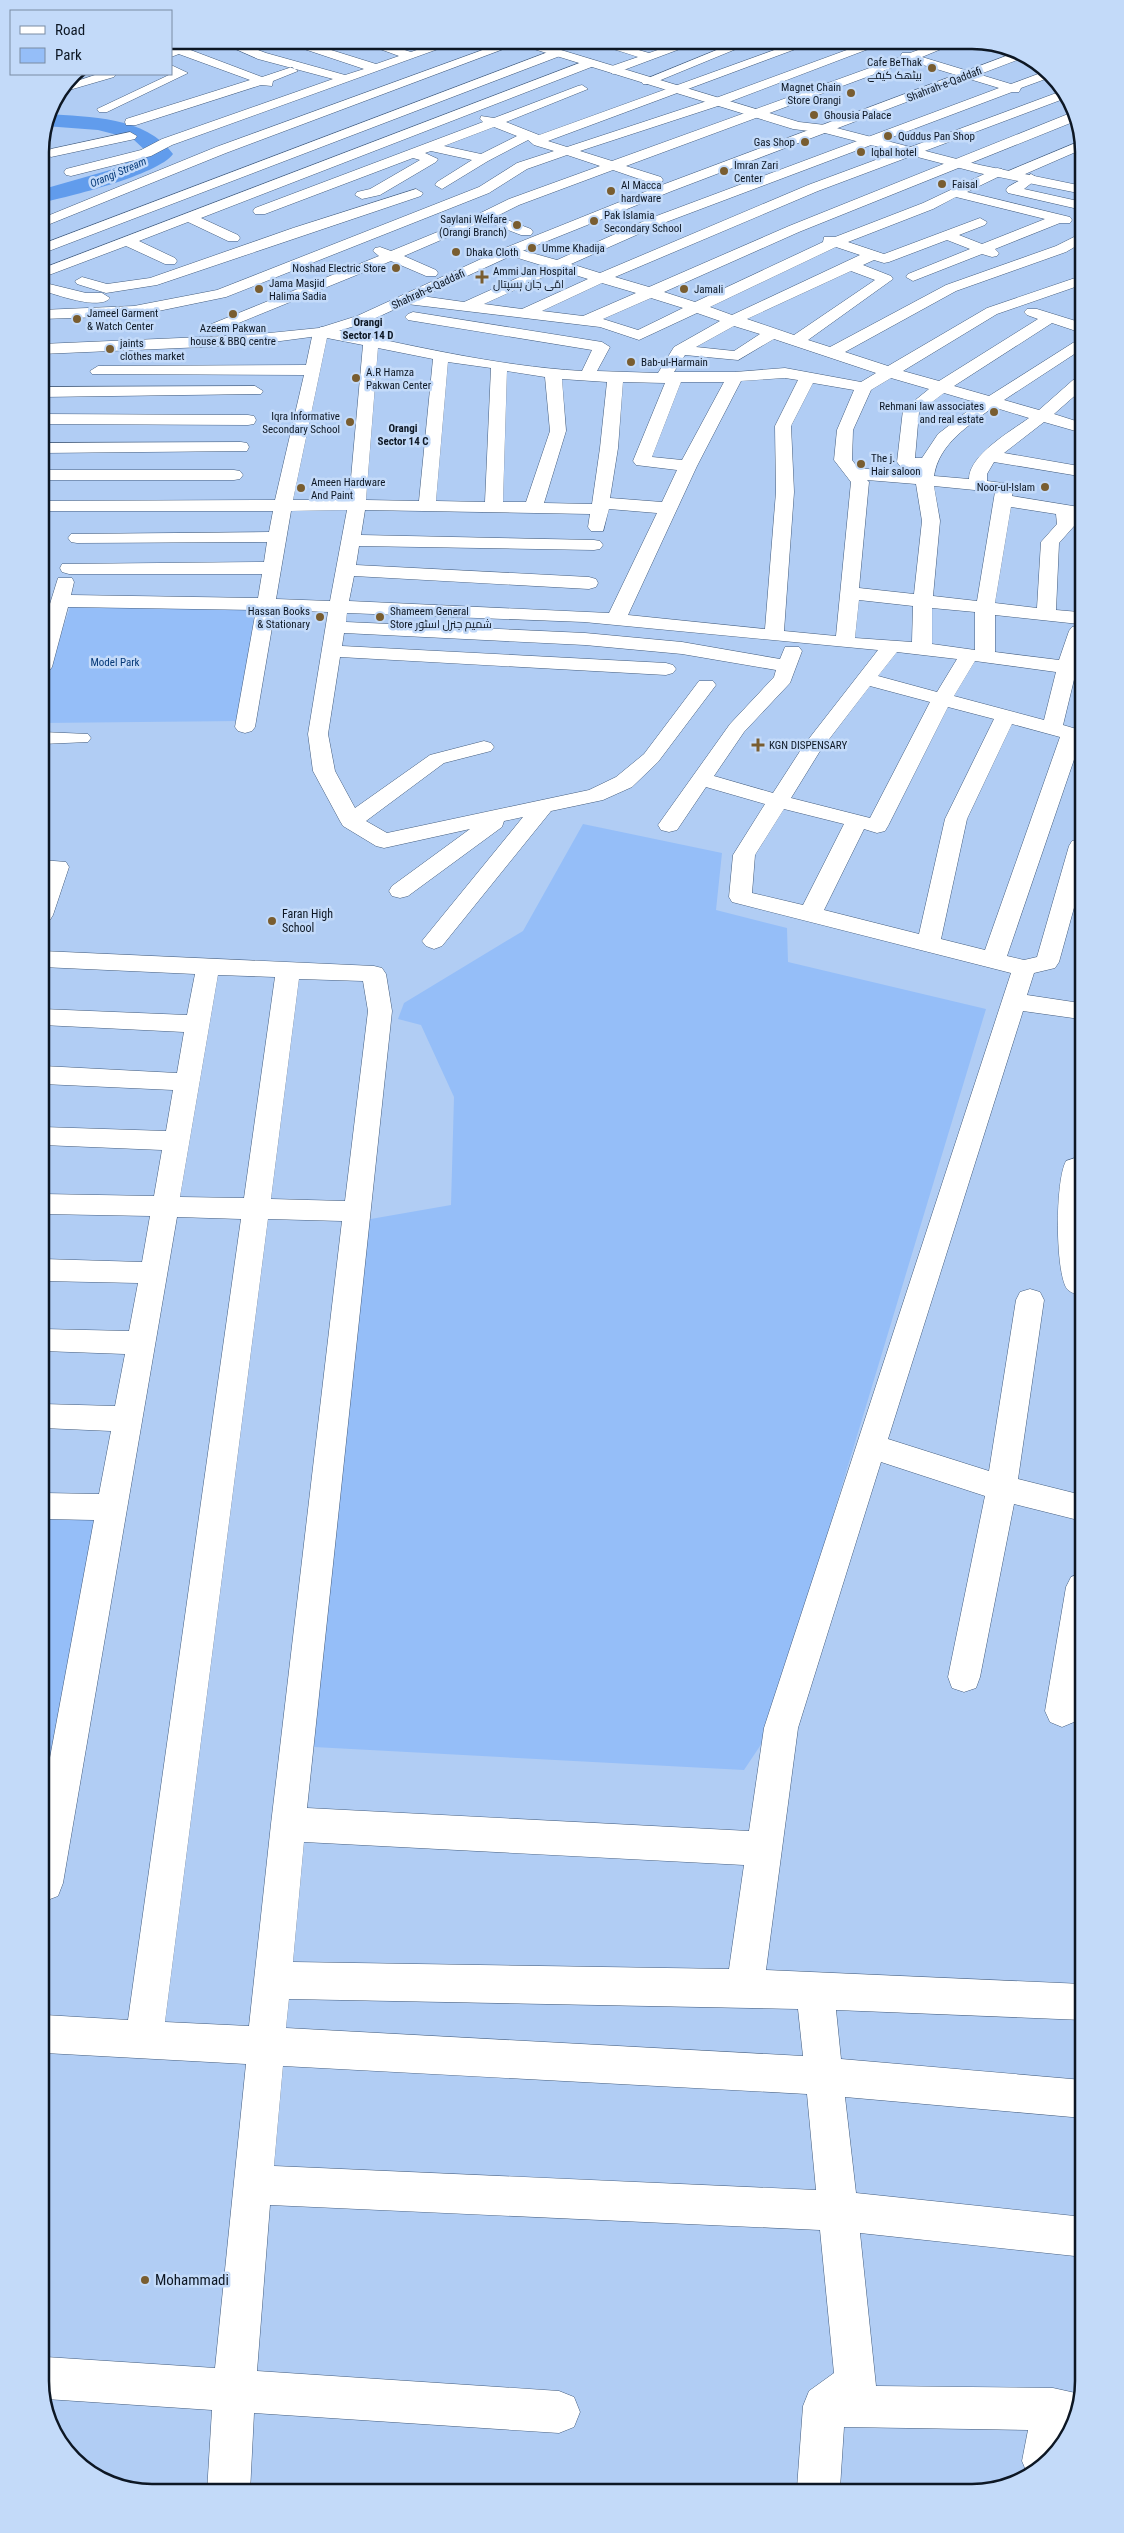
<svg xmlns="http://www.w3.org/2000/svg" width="1124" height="2533" font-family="'Roboto Condensed',Cairo,sans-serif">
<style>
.green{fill:#95bef8}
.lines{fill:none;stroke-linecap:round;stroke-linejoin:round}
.river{fill:#619cec;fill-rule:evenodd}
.minor-casing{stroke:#445d7e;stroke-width:1}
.tertiary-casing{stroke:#445d7e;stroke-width:1}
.primary-casing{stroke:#445d7e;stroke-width:1}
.minor{fill:#fff;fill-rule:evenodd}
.tertiary{fill:#fff;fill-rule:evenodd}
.primary{fill:#fff;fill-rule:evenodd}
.poi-dot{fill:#795d30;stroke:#c3daf9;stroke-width:2}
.labels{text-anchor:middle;stroke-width:5;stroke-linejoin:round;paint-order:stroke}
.far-poi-label{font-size:11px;fill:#0d1724;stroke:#c3daf9;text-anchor:start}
.far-street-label{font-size:11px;fill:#0d1724;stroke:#c3daf9}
.far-water-label{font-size:11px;font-style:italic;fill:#073b79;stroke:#c3daf9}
.far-neighbourhood-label{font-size:11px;font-weight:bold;fill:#0d1724;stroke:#c3daf9}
.far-park-label{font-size:11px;fill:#043877;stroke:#c3daf9}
.poi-label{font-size:12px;fill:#0d1724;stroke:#c3daf9;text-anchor:start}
.near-poi-label{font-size:15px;fill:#0d1724;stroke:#c3daf9;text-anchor:start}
.rim{fill:none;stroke:#0d1724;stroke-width:2.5}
</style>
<rect width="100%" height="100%" fill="#b1cdf4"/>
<path class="green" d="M 72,602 L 256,602 L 239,721 L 42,723 L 42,687 Z
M 583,824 L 722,853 L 716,910 L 787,928 L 788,962 L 986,1009 L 766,1737 L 744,1770 L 314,1747 L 365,1220 L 451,1205 L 454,1097 L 421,1025 L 398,1019 L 404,1003 L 523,931 Z
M 44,1506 L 111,1507 L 61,1789 L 44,1788 Z"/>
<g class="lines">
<path class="river" d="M 47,114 C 89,117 146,116 173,154 C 158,175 68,197 40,203 L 40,190 L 110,170 L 148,153 L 133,139 L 98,130 L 45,126 Z"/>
<g class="minor-casing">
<path id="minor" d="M 215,40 L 232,40 L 266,53 L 345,75 L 364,69 L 283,42 L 281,40 L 299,40 L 376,64 L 399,56 L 355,40 L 373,40 L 411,52 L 445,40 L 463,40 L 172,145 L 151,156 L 71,176 L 66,175 L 64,172 L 66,169 L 141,150 L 162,139 L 333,79 L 258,59 Z
M 510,40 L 525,41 L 226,153 L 40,228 L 40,219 L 216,147 Z
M 585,40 L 604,40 L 649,53 L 686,40 L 704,40 L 613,74 L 607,70 L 609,67 L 638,57 Z
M 741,40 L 758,40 L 651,84 L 643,84 L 641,81 Z
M 802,40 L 820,40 L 548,141 L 567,147 L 713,99 L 874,40 L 892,40 L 721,105 L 580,151 L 612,161 L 900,57 L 902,53 L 910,53 L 945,40 L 963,40 L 922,57 L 1011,84 L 1046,71 L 1051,77 L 1021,88 L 1019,92 L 1012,92 L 661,224 L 571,264 L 600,273 L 808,185 L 1059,92 L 1061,92 L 1066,98 L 818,191 L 615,277 L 649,287 L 789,226 L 1073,112 L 1078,115 L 1078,120 L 799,232 L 664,292 L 695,302 L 823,242 L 824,237 L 835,237 L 923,203 L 997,168 L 1002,169 L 1004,172 L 1002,175 L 967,192 L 1070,217 L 1072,220 L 1070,223 L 1060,223 L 995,249 L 999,253 L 997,256 L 992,257 L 982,254 L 913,281 L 906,277 L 908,274 L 970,249 L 947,240 L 889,262 L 884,263 L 874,260 L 863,265 L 891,276 L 893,279 L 808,340 L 830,347 L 946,285 L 1056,246 L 1078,235 L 1078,245 L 1066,252 L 956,291 L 845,352 L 888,366 L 987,308 L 1078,277 L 1078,286 L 997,314 L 903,371 L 939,381 L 1038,319 L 1027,315 L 1024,312 L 1027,309 L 1037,309 L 1079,322 L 1079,332 L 1052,323 L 954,386 L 989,396 L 1079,339 L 1079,351 L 1004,400 L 1039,410 L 1073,380 L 1079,378 L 1079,392 L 1054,414 L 1079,422 L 1079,432 L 1044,422 L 1004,453 L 1079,466 L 1079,476 L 994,462 L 987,474 L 987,481 L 1011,484 L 1014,488 L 1012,496 L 1079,507 L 1079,517 L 1074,517 L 1075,525 L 1059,543 L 1056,610 L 1079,612 L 1079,624 L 995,615 L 995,652 L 1059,660 L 1069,631 L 1072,627 L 1079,625 L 1079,659 L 1063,725 L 1080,730 L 1080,742 L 1007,956 L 1024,960 L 1037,957 L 1069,846 L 1072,841 L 1080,839 L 1080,886 L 1059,962 L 1055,968 L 1034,973 L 1027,995 L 1080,1003 L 1080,1019 L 1023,1011 L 888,1439 L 989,1471 L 1016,1300 L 1020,1292 L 1030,1289 L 1040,1292 L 1044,1300 L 1018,1479 L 1082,1495 L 1082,1521 L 1014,1504 L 980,1677 L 976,1688 L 964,1692 L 952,1688 L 948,1677 L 985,1496 L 881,1462 L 798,1728 L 766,1970 L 1083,1984 L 1083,2020 L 836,2010 L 841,2059 L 1083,2080 L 1083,2118 L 845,2097 L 856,2193 L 1084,2217 L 1084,2257 L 860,2233 L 876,2386 L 1053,2388 L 1080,2394 L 1065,2444 L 1027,2473 L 1022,2461 L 1028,2430 L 844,2427 L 840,2488 L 797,2488 L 803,2406 L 809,2391 L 834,2373 L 820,2230 L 270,2205 L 257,2371 L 559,2391 L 574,2397 L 580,2412 L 574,2427 L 559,2433 L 254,2413 L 250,2492 L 207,2492 L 212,2410 L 46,2399 L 46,2357 L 215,2368 L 246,2064 L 45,2053 L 45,2015 L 128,2020 L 241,1219 L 177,1217 L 63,1883 L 58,1896 L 45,1901 L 44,1790 L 94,1520 L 44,1519 L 44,1493 L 99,1494 L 111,1431 L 43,1428 L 43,1404 L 115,1406 L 125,1354 L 43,1351 L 43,1329 L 129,1331 L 138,1283 L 43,1281 L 43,1259 L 142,1262 L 150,1216 L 43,1214 L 43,1194 L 154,1196 L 162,1150 L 43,1145 L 43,1127 L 166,1131 L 173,1090 L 43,1084 L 43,1066 L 177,1073 L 184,1032 L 42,1025 L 42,1009 L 187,1015 L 195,974 L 42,967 L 42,951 L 374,966 L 382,968 L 386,974 L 392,1011 L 307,1808 L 749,1831 L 764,1728 L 1011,973 L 732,902 L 729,897 L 733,855 L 765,804 L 706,787 L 677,830 L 669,832 L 661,830 L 658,825 L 730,724 L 774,677 L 776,670 L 682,654 L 585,645 L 344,633 L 342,646 L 666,663 L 673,665 L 676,669 L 673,673 L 666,675 L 340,657 L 328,734 L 335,771 L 355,808 L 430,755 L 484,741 L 491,743 L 494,747 L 491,751 L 444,763 L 366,821 L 387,833 L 589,790 L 616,777 L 644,754 L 699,681 L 713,681 L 716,685 L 658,762 L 632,787 L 603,800 L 551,811 L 442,946 L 434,949 L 426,946 L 422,941 L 426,936 L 523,817 L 504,821 L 502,827 L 408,896 L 400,898 L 392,896 L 389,891 L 392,886 L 470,829 L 384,848 L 376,846 L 343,826 L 340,821 L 313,771 L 308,734 L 328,612 L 275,610 L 255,727 L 252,731 L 245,733 L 238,731 L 235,727 L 256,610 L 68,607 L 52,667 L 49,671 L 42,673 L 41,633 L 58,578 L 72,578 L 74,582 L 71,595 L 258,598 L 262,574 L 69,574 L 62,572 L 60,568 L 62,564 L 264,562 L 267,542 L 77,543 L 71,542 L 68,538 L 71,534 L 269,532 L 273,511 L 41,511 L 41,501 L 275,500 L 304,375 L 92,374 L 90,371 L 98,366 L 306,365 L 313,332 L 321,327 C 407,344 494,366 582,371 L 592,350 L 408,320 L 405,317 L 408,314 L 413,312 L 602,342 L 610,347 L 597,371 L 658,373 L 674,347 L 720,321 L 697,313 L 639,340 L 600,327 L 407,304 L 399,299 L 407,294 L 464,302 L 544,266 L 505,254 L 503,251 L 505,248 L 510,247 L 557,260 L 651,218 L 999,88 L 910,61 L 626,166 L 661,177 L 663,180 L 661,183 L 651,183 L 613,170 L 519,205 L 497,216 L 531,229 L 533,232 L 531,235 L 521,235 L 485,221 L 404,256 L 436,270 L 438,273 L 436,276 L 426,276 L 391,261 L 214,333 L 209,331 L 206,328 L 209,325 L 379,256 L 373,251 L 375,248 L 380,247 L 391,251 L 462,222 L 509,199 L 600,166 L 567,155 L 527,169 L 489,193 L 226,297 L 134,316 L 41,319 L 41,310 L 134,306 L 217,290 L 479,187 L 517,163 L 554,151 L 534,145 L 528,140 L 488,161 L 442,189 L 435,185 L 437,182 L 472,160 L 431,151 L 425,153 L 438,159 L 436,162 L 380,195 L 362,199 L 355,195 L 357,192 L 370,189 L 420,160 L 413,158 L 265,214 L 255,214 L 253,211 L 255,208 L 483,122 L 480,119 L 481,116 L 494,118 L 578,86 L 582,85 L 588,89 L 506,122 L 539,135 ZM 494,127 L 517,136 L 481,154 L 444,146 ZM 956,197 L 1045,219 L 982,244 L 959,235 L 985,225 L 987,222 L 980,218 L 884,254 L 848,242 L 933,209 ZM 836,247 L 860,255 L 732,315 L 710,307 ZM 559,270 L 588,279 L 522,309 L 484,304 ZM 851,271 L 875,280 L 794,335 L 747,319 ZM 602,283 L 636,293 L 583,316 L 542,311 ZM 651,298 L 683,308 L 638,330 L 603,319 ZM 734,326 L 760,334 L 734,351 L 696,347 ZM 327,338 L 363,345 L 349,500 L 293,500 ZM 774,339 L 876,373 L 861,382 L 785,368 L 735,372 L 674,372 L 685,355 L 738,360 ZM 378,348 L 433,359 L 419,501 L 366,500 ZM 448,362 L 491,368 L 485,502 L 436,501 ZM 507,371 L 545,377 L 550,431 L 526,502 L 503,502 ZM 785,378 L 798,380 L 775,426 L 776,492 L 765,629 L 628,615 L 697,466 L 741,381 ZM 891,378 L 929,389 L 903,410 L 897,462 L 900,466 L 918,468 L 917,474 L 858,468 L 852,460 L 853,430 L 871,390 ZM 562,379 L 607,382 L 600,448 L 592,504 L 544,503 L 566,431 ZM 623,382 L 665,383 L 633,461 L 636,465 L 677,470 L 662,502 L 610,498 L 618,448 ZM 681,382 L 724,382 L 682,460 L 652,457 ZM 813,383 L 854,390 L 837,430 L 834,460 L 851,482 L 836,636 L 784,631 L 794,492 L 791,426 ZM 944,393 L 978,403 L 938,434 L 922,458 L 915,458 L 919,412 ZM 993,407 L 1029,418 C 1011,431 969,455 969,479 L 934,476 C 939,443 969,426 993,407 ZM 867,480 L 916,484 L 922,521 L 914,594 L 859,588 L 869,482 ZM 934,486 L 995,492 L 977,601 L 933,596 L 940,521 ZM 1011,507 L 1056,514 L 1057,524 L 1041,542 L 1037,608 L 995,603 ZM 609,509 L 657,513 L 609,613 L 349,601 L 354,576 L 589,589 L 596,587 L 598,583 L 596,579 L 589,577 L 356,565 L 359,546 L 594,550 L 600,549 L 603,545 L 600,541 L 594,540 L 361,535 L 365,510 L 590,514 L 588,527 L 591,531 L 603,531 ZM 347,510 L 330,601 L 276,599 L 291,511 ZM 859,600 L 913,606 L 912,642 L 855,638 ZM 932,608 L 975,612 L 975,650 L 932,644 ZM 347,613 L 584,622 L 878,650 L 804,745 L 773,793 L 714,776 L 744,732 L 790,683 L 802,651 L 799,647 L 785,647 L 780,659 L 682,642 L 585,633 L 346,622 ZM 897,652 L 957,659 L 937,692 L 878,676 ZM 975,661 L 1056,672 L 1044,720 L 954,696 ZM 870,686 L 930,702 L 870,818 L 791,798 L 820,751 ZM 948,707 L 994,719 L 945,819 L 919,934 L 824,910 L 864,829 L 877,833 L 885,831 L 888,826 ZM 1012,724 L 1060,737 L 985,950 L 941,939 L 967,819 ZM 784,809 L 844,824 L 803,905 L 752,893 L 755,855 ZM 218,975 L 275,977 L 244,1198 L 180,1197 ZM 299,979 L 363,981 L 368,1011 L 345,1201 L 271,1199 ZM 268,1219 L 342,1221 L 271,1824 L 249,2026 L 165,2022 ZM 304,1842 L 744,1865 L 729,1969 L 293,1962 ZM 289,1999 L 798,2009 L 803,2056 L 286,2028 ZM 283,2066 L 807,2094 L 816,2190 L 274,2166 Z
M 180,46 L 262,77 L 292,67 L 298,71 L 273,81 L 272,86 L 261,85 L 136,125 L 126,125 L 125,122 L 126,119 L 250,80 L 176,53 L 174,50 Z
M 556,49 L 560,50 L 560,56 L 41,254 L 40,245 Z
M 590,59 L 596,63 L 594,66 L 201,218 L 238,235 L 240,238 L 238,241 L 228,241 L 188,222 L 139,241 L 175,258 L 177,261 L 175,264 L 165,264 L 126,246 L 41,278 L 41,269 Z
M 171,65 L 188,73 L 107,112 L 99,112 L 97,109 L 171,74 Z
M 130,132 L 137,136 L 135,139 L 51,157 L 44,153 L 51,149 Z
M 1078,142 L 1078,151 L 1016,178 L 1006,178 L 1004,175 L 1006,172 Z
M 1031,174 L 1038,178 L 1024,189 L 1078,201 L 1078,209 L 1008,193 L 1006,190 L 1008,187 Z
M 40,188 L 48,193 L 46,196 L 40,197 Z
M 416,189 L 423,193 L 421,196 L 157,285 L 106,293 L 77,284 L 75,281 L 82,277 L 107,284 L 150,278 L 293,228 Z
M 41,282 L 86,293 L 102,293 L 110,298 C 100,311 54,294 41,290 Z
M 255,386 L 263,391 L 261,394 L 41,397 L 41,387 Z
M 41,414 L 248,415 L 254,416 L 256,420 L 254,424 L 248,425 L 41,424 Z
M 241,442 L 247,443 L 249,447 L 247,451 L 41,453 L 41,443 Z
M 41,470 L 234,470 L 240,471 L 243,475 L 240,479 L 234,480 L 41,480 Z
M 42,732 L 88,734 L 91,738 L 88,742 L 42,744 Z
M 42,860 L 66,862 L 69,867 L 53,915 L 50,920 L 42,922 L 42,881 L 44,874 L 42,874 Z
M 1075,1158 L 1081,1160 L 1081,1296 C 1076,1294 1071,1293 1067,1289 C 1055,1272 1055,1180 1066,1161 Z
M 1082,1573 C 1082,1613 1089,1687 1074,1722 L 1062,1727 L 1050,1722 L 1045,1711 L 1066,1587 L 1071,1577 Z"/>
</g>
<g class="tertiary-casing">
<path id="tertiary" d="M 198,40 L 216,40 L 171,57 L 171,49 Z
M 509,40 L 528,40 L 799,122 L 825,125 L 980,165 L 1078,185 L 1078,193 L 979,173 L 825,133 L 793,129 L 511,42 Z
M 98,74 L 116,74 L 114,77 L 59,93 L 65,85 Z"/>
</g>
<g class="primary-casing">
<path id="primary" d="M 1014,53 L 1025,57 L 672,191 L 515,254 L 367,322 L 326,335 L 250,345 L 41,354 L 41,344 L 250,335 L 319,328 L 357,316 L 505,248 L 662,185 Z"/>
</g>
<use href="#minor" class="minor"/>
<use href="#tertiary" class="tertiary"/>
<use href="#primary" class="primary"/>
</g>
<g class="poi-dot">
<circle cx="932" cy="68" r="5"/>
<circle cx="851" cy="93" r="5"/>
<circle cx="814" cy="115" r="5"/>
<circle cx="888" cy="136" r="5"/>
<circle cx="805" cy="142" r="5"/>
<circle cx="861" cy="152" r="5"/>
<circle cx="724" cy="171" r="5"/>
<circle cx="942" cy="184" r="5"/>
<circle cx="611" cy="191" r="5"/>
<circle cx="594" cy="221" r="5"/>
<circle cx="517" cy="225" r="5"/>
<circle cx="532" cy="248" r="5"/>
<circle cx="456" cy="252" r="5"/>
<circle cx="396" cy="268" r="5"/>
<path d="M479.5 269.5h5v5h5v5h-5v5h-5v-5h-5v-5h5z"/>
<circle cx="259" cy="289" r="5"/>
<circle cx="684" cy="289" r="5"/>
<circle cx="233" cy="314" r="5"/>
<circle cx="77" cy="319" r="5"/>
<circle cx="110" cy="349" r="5"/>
<circle cx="631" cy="362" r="5"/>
<circle cx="356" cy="378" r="5"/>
<circle cx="994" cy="412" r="5"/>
<circle cx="350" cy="422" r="5"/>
<circle cx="861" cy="464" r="5"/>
<circle cx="1045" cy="487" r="5"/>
<circle cx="301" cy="488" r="5"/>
<circle cx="320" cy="617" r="5"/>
<circle cx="380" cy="617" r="5"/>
<path d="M755.5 737.5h5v5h5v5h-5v5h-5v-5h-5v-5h5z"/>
<circle cx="272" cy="921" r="5"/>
<circle cx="145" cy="2280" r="5"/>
</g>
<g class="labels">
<g class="far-poi-label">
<text x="922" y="66" text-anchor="end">Cafe BeThak<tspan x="922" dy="13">بیٹھک کیفے</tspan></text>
<text x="841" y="91" text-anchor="end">Magnet Chain<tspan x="841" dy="13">Store Orangi</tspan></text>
<text x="824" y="119">Ghousia Palace</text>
<text x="898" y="140">Quddus Pan Shop</text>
<text x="795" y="146" text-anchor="end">Gas Shop</text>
<text x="871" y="156">Iqbal hotel</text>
<text x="734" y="169">Imran Zari<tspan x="734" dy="13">Center</tspan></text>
<text x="952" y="188">Faisal</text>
<text x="621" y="189">Al Macca<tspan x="621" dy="13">hardware</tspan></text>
<text x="604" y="219">Pak Islamia<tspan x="604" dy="13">Secondary School</tspan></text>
<text x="507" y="223" text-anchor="end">Saylani Welfare<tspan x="507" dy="13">(Orangi Branch)</tspan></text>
<text x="542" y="252">Umme Khadija</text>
<text x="466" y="256">Dhaka Cloth</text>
<text x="386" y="272" text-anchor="end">Noshad Electric Store</text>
<text x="493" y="275">Ammi Jan Hospital<tspan x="493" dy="13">امّی جان ہسپتال</tspan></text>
<text x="269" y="287">Jama Masjid<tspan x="269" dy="13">Halima Sadia</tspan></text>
<text x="694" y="293">Jamali</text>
<text x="87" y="317">Jameel Garment<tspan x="87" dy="13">&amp; Watch Center</tspan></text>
<text x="233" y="332" text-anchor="middle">Azeem Pakwan<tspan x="233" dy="13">house &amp; BBQ centre</tspan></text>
<text x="120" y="347">jaints<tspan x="120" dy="13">clothes market</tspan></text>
<text x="641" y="366">Bab-ul-Harmain</text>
<text x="366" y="376">A.R Hamza<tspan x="366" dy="13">Pakwan Center</tspan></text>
<text x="984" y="410" text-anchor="end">Rehmani law associates<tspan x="984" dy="13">and real estate</tspan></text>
<text x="340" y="420" text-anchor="end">Iqra Informative<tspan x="340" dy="13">Secondary School</tspan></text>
<text x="871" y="462">The j.<tspan x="871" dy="13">Hair saloon</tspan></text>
<text x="311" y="486">Ameen Hardware<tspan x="311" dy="13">And Paint</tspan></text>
<text x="1035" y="491" text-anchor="end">Noor-ul-Islam</text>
<text x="310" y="615" text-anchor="end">Hassan Books<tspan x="310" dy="13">&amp; Stationary</tspan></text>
<text x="390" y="615">Shameem General<tspan x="390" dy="13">Store شمیم جنرل اسٹور</tspan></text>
<text x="769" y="749">KGN DISPENSARY</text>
</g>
<g class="far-street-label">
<text transform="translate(944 84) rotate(-21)" y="4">Shahrah-e-Qaddafi</text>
<text transform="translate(428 289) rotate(-25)" y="4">Shahrah-e-Qaddafi</text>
</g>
<g class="far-water-label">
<text transform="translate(118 172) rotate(-23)" y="4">Orangi Stream</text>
</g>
<g class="far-neighbourhood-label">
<text x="368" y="326">Orangi<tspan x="368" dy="13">Sector 14 D</tspan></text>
<text x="403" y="432">Orangi<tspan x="403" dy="13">Sector 14 C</tspan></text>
</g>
<g class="far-park-label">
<text x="115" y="666">Model Park</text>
</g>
<g class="poi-label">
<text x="282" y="918">Faran High<tspan x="282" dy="14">School</tspan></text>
</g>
<g class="near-poi-label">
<text x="155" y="2285">Mohammadi</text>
</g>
</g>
<path d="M0 0H1124V2533H0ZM152 49H972A103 103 0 0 1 1075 152V2381A103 103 0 0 1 972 2484H152A103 103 0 0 1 49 2381V152A103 103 0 0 1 152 49Z" fill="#c3daf9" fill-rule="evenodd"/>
<path class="rim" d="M152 49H972A103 103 0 0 1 1075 152V2381A103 103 0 0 1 972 2484H152A103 103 0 0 1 49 2381V152A103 103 0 0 1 152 49Z"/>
<rect x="10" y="10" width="162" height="65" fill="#c3daf9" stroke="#7a8ca4"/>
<rect x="20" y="26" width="25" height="8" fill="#ffffff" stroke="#7a8ca4"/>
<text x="55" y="35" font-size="15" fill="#0d1724">Road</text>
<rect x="20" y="48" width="25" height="15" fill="#95bef8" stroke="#7a8ca4"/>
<text x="55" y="60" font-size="15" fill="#0d1724">Park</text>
</svg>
